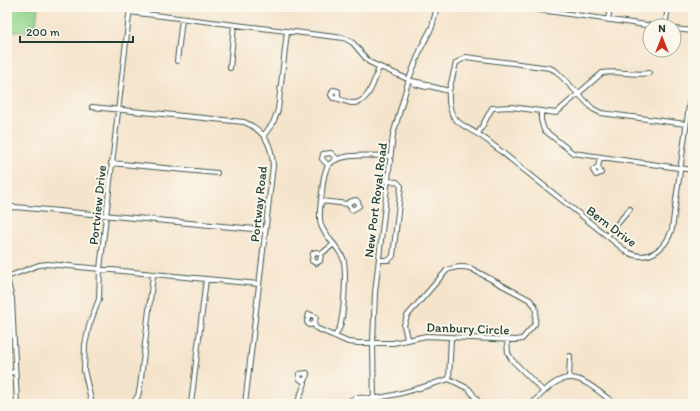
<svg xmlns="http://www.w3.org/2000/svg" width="700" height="411" font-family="Itim,sans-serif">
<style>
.green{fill:#91d48d;stroke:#588860}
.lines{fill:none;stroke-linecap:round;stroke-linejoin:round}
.minor-casing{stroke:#3f564b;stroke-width:6}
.minor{stroke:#fff;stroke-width:4}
.labels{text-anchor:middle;stroke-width:4;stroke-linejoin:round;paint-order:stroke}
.street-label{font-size:13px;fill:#1f3d34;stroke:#fbf7ec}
</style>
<rect width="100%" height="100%" fill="#fbf7ec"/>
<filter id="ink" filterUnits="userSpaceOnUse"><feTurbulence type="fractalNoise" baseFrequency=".025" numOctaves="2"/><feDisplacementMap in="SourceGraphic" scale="8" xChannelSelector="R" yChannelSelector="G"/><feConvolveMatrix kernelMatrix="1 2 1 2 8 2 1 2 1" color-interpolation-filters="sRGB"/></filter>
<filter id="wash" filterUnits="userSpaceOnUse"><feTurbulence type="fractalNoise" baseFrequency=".012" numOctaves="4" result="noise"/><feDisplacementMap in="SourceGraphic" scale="16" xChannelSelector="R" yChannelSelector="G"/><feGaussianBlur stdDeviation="0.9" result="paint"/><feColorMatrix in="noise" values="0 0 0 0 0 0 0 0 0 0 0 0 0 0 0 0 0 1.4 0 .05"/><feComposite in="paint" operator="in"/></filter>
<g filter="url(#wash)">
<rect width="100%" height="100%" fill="#f5e4cc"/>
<path class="green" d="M 7,7 L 38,7 L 35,34 L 7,30 Z"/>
</g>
<g filter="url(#ink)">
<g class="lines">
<g class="minor-casing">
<path id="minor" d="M 520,7 L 653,26
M 129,12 L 344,38 L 353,43 L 369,62 L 412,81
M 608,20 L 610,7
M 665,26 L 668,7
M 674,29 L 693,31
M 177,61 L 182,19
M 230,68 L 234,25
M 412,81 L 427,84 L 429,86 L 426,87 L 415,84 Z
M 429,86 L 449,91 C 447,127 465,123 488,141 L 627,252 C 648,263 666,249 672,229 L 693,77
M 449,91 L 456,63 L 466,57 L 550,68 L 556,71 L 593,109 L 601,113 L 686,124
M 338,98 L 338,91 L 333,90 L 331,95 L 333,98 C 340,98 345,102 351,103 C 369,105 374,80 379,68
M 92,107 L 244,122 C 264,130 272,144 273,166 L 245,404
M 541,113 L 541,120 L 544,130 L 573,153 L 693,170
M 478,134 L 492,108 L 511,107 L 556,113 L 602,73 C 618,70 633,76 649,73
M 264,135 L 273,123 L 278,110 L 287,32
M 111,163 L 217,173
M 328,165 L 322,159 L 323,154 L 331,153 L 337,159
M 598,167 L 593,170 L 596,175 L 601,173 L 598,167 L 600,158
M 321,201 L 348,204 L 352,210 L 359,206 L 358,202 L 356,200 L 349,202 L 348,204
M 7,208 L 15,207 L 265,230
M 607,236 L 630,209
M 321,254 L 317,252 L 313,253 L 312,261 L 316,263 L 320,261 L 321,254 L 334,244
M 379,260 L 389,260 L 393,256 L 401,186 L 397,182 L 388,181
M 7,277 L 39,265 L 48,264 L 259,284
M 7,278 L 12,299 L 17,404
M 314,324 L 316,317 L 309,314 L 307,322 L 309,325 L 314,324 L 316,328 L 348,342 L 358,343 L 393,343 L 426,336 L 516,340 L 522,339 L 535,324 L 536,311 L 535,306 L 530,300 L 470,268 C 461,266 456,267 447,270 L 407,316 L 404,325 L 407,339
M 335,336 C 337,332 341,327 341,322 C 344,309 347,269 343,258 C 338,246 325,237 321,225 C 318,215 321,202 322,192 C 323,184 323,175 327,168 C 335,151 374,156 390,156
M 507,340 L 508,353 L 512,360 L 543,391
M 7,373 L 15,372
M 569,378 L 570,356
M 449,379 L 451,337
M 92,404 L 84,370 L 85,345 L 89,326 L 99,299 L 100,269 L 130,7
M 132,404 L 138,396 L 140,387 L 153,275
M 191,404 L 206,279
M 297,404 L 305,383 L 300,379 L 299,374 L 307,373 L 306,379 L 303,380
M 347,404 C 354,394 365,399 376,398 C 401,395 425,386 449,379 L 469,389 L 480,404
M 374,404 L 373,343 L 375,293 L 393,135 L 409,79 L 422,46 L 432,27 L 437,7
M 532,404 C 567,364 578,375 615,404"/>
</g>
<use href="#minor" class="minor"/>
</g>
</g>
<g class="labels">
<g class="street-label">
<text transform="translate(375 200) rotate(-83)" y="5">New Port Royal Road</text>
<text transform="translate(258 204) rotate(-84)" y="5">Portway Road</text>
<text transform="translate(97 205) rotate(-84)" y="5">Portview Drive</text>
<text transform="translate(612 226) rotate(37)" y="5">Bern Drive</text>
<text transform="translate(468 328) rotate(2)" y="5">Danbury Circle</text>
</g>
</g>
<rect width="700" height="411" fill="none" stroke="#fbf7ec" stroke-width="24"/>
<g transform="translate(662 38)"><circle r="19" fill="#fbf7ec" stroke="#a3ada2"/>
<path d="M0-3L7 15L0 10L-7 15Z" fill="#c8321e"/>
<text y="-6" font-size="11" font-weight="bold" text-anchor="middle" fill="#1f3d34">N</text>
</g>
<path d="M20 36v6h113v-6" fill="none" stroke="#1f3d34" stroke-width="2"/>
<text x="26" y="36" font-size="12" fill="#1f3d34" stroke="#fbf7ec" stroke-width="3" paint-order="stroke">200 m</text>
</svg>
